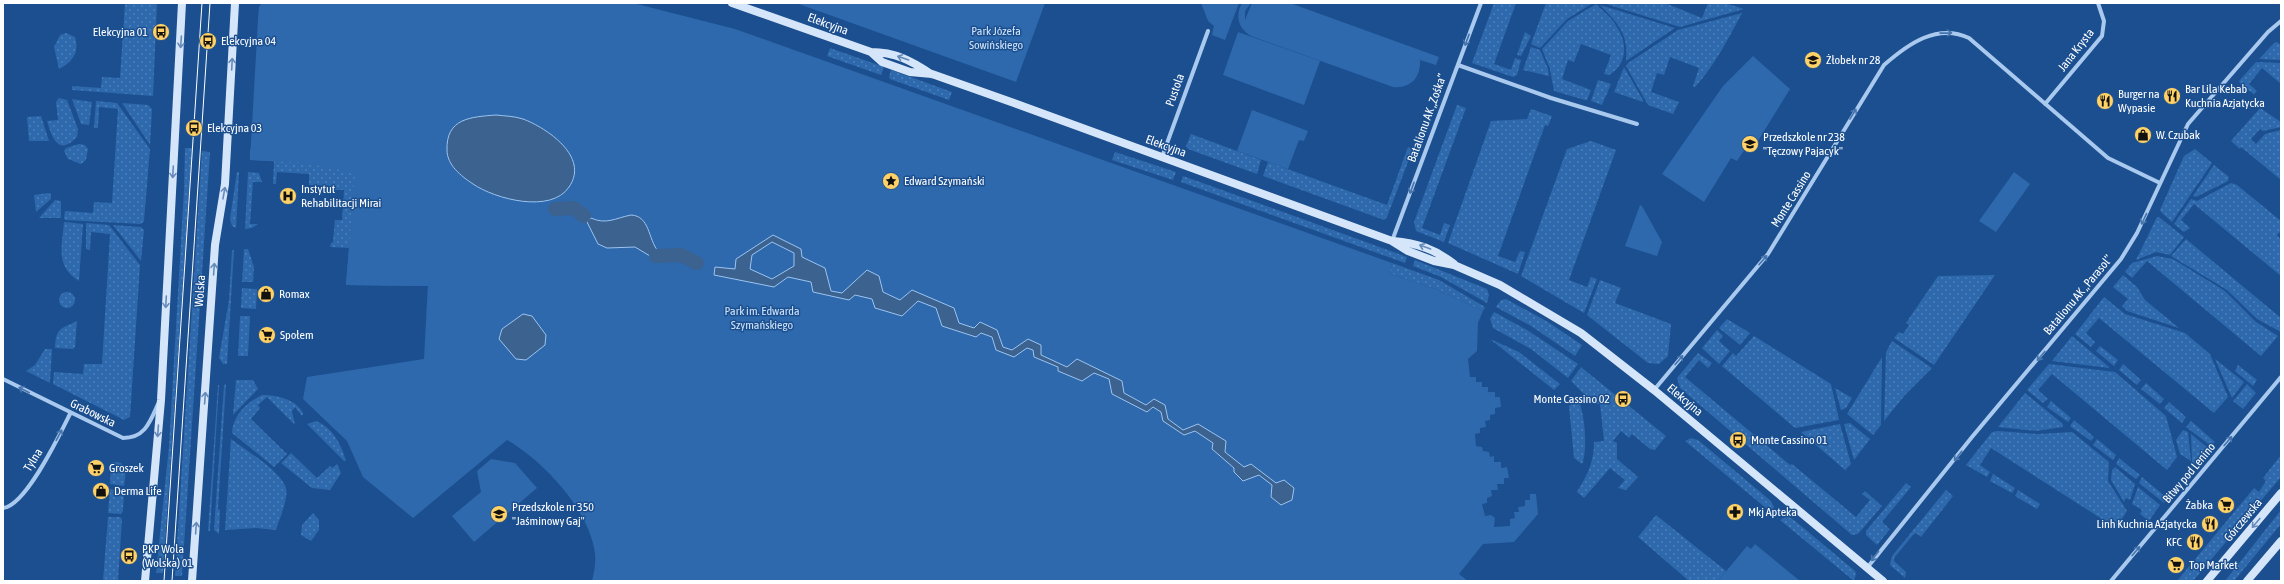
<svg xmlns="http://www.w3.org/2000/svg" width="2284" height="584" font-family="'Asap Condensed',sans-serif">
<style>
.grass{fill:url(#grass-dots)}
.park{fill:#2e69ad}
.water{fill:#3c6290;stroke:#9cc4f0;fill-rule:evenodd}
.lines{fill:none;stroke-linecap:round;stroke-linejoin:round}
.canal{stroke:#3c6290;stroke-width:14}
.street{stroke:#a9c9ee;stroke-width:4}
.secondary{stroke:#d6e6fa;stroke-width:8}
.tram{stroke:#fff;stroke-width:1}
.oneway{stroke:#4674ac}
.oneway2{stroke:#668bba}
.labels{text-anchor:middle;stroke-width:3;stroke-linejoin:round;paint-order:stroke}
.street-label{font-size:12px;fill:#fff;stroke:#1b4f8f}
.park-label{font-size:12px;fill:#cfe3fa;stroke:#1b4f8f}
.poi-label{font-size:12px;fill:#fff;stroke:#1b4f8f;text-anchor:start}
</style>
<defs>
<pattern id="grass-dots" width="8" height="8" patternUnits="userSpaceOnUse"><rect width="8" height="8" fill="#2e69ad"/><path d="M2 2h.1M6 6h.1" fill="none" stroke="#4d80b9" stroke-width="1.8" stroke-linecap="round"/></pattern>
</defs>
<rect width="100%" height="100%" fill="#1b4f8f"/>
<path class="grass" d="M 125,3 L 157,3 L 153,96 L 72,90 L 72,86 L 101,88 L 102,77 L 120,78 Z
M 1494,3 L 1516,3 L 1494,64 L 1511,70 L 1515,58 L 1521,60 L 1517,75 L 1513,77 L 1472,63 Z
M 1546,3 L 1593,3 L 1567,19 L 1540,48 L 1531,44 Z
M 1603,3 L 1665,3 L 1702,18 L 1708,3 L 1725,3 L 1744,9 L 1680,27 Z
M 1596,4 C 1603,11 1612,18 1617,27 C 1628,43 1627,65 1609,75 L 1604,74 L 1611,55 L 1581,44 L 1574,62 L 1568,60 L 1562,79 L 1591,90 L 1587,100 L 1585,100 L 1554,91 L 1550,69 L 1542,49 L 1568,21 Z
M 1600,5 L 1675,28 L 1626,61 C 1629,33 1617,23 1600,5 Z
M 1742,13 C 1728,39 1715,65 1695,87 L 1693,86 L 1699,68 L 1670,57 L 1664,75 L 1657,73 L 1651,92 L 1679,102 L 1673,114 L 1648,105 L 1626,66 L 1628,63 L 1678,30 Z
M 1525,32 L 1531,36 L 1521,56 L 1517,55 Z
M 66,33 L 75,37 C 80,52 72,63 59,69 L 54,47 L 60,35 Z
M 2277,42 L 2281,45 L 2281,60 L 2259,59 L 2274,43 Z
M 1531,47 L 1540,50 L 1548,69 L 1549,76 L 1523,70 Z
M 830,48 L 884,67 L 881,75 L 827,56 Z
M 2256,62 L 2281,63 L 2281,84 L 2262,68 L 2249,84 L 2257,91 L 2254,94 L 2241,85 L 2239,81 Z
M 1624,67 L 1643,100 L 1643,102 L 1614,92 Z
M 891,70 L 952,92 L 949,100 L 890,79 L 889,77 Z
M 1598,80 L 1611,84 L 1602,105 L 1591,101 Z
M 59,98 L 67,100 L 78,129 L 77,137 C 58,157 52,137 47,121 L 58,120 L 56,102 Z
M 72,99 L 92,102 L 89,125 L 81,124 Z
M 96,101 L 117,103 L 150,149 L 144,221 L 141,224 L 65,220 L 64,218 L 65,211 L 93,213 L 94,202 L 112,203 L 118,109 L 99,107 L 98,128 L 94,128 Z
M 122,103 L 148,105 L 152,109 L 150,145 Z
M 1457,105 L 1466,108 L 1422,228 L 1440,235 L 1444,223 L 1450,225 L 1444,242 L 1416,231 L 1414,222 Z
M 2260,108 L 2281,122 L 2281,127 L 2263,131 L 2260,129 L 2251,139 L 2256,144 L 2265,134 L 2281,130 L 2281,180 L 2241,147 L 2240,149 L 2231,141 Z
M 1531,109 L 1552,116 L 1548,126 L 1545,125 L 1498,256 L 1515,262 L 1520,251 L 1525,252 L 1518,274 L 1448,243 L 1491,121 L 1527,119 Z
M 41,116 L 49,141 L 29,141 L 27,117 Z
M 1191,134 L 1261,160 L 1257,174 L 1188,149 L 1186,146 Z
M 1591,141 L 1616,150 L 1569,280 L 1587,287 L 1591,277 L 1597,279 L 1584,313 L 1521,276 L 1567,149 Z
M 79,144 L 85,145 L 88,149 L 86,160 L 81,164 L 68,159 L 64,151 L 66,148 Z
M 1408,147 L 1413,149 L 1387,217 L 1384,220 L 1263,176 L 1268,162 L 1387,205 Z
M 185,148 L 192,148 L 163,573 L 156,573 L 169,446 L 184,190 Z
M 250,149 L 356,172 L 431,240 L 424,359 L 428,286 L 346,285 L 349,248 L 330,247 L 331,243 L 333,242 L 335,220 L 342,220 L 344,190 L 334,190 L 334,186 L 309,185 L 309,174 L 277,172 L 276,184 L 273,184 L 274,161 L 250,160 Z
M 2195,149 L 2212,163 L 2172,222 L 2162,213 L 2160,210 L 2184,156 Z
M 202,151 L 210,152 L 182,576 L 175,576 Z
M 1115,152 L 1176,172 L 1173,180 L 1112,160 Z
M 2214,165 L 2229,177 L 2228,181 L 2196,197 L 2193,196 Z
M 237,172 L 239,172 L 236,228 L 232,226 L 230,219 Z
M 248,172 L 259,173 L 262,182 L 253,182 L 250,224 L 258,224 L 252,228 L 245,229 Z
M 1183,176 L 1211,186 L 1407,257 L 1405,263 L 1181,182 Z
M 2231,183 L 2237,185 L 2281,221 L 2281,231 L 2277,235 L 2281,240 L 2281,276 L 2194,204 L 2181,220 L 2190,228 L 2184,232 L 2174,224 L 2191,199 L 2197,201 Z
M 48,193 L 51,194 L 51,199 L 36,212 L 34,195 Z
M 55,200 L 61,201 L 61,218 L 39,218 Z
M 2157,217 L 2159,217 L 2184,237 L 2170,255 L 2156,252 L 2136,260 Z
M 64,222 L 83,224 L 79,281 C 55,266 62,247 64,222 Z
M 86,223 L 109,225 L 140,265 L 130,417 L 124,420 L 53,384 L 54,372 L 83,374 L 84,364 L 102,364 L 110,234 L 91,232 L 90,250 L 86,249 Z
M 113,225 L 141,227 L 144,230 L 141,261 Z
M 2186,239 L 2281,318 L 2281,332 L 2257,319 L 2227,290 L 2171,256 Z
M 244,249 L 248,249 L 254,267 L 253,282 L 242,282 Z
M 232,250 L 234,250 L 227,364 L 223,364 L 219,358 L 229,300 Z
M 2157,256 L 2173,259 L 2225,291 L 2256,322 L 2278,336 L 2261,356 L 2147,261 L 2132,278 L 2125,272 L 2132,263 Z
M 1415,260 L 1487,289 L 1489,295 L 1487,303 L 1441,277 L 1413,266 Z
M 1392,263 L 1439,280 L 1485,307 L 1483,311 L 1436,289 L 1389,273 Z
M 1995,275 L 1934,365 L 1894,338 L 1899,332 L 1903,334 L 1909,325 L 1906,323 L 1938,276 Z
M 2123,275 L 2137,287 L 2145,300 L 2179,328 L 2127,311 L 2122,306 L 2128,299 L 2113,287 Z
M 1600,280 L 1621,288 L 1615,303 L 1671,324 L 1668,356 L 1659,364 L 1648,363 L 1587,315 Z
M 242,288 L 257,289 L 256,309 L 241,308 Z
M59 300a8 8 0 1 1 16 0a8 8 0 1 1-16 0Z
M 2104,297 L 2125,314 L 2185,333 L 2210,354 L 2228,397 L 2214,413 L 2099,318 L 2086,333 L 2095,342 L 2091,347 L 2075,334 Z
M 1506,299 L 1548,322 L 1582,345 L 1575,356 L 1531,326 L 1496,307 L 1501,300 Z
M 1494,312 L 1527,330 L 1578,364 L 1568,378 L 1531,349 L 1493,328 L 1490,319 Z
M 240,316 L 250,316 L 248,356 L 238,356 Z
M 1727,319 L 1750,333 L 1740,345 L 1719,328 Z
M 77,321 L 75,347 L 73,349 L 55,348 C 56,328 60,329 77,321 Z
M 1717,330 L 1723,336 L 1719,341 L 1730,351 L 1719,364 L 1702,348 Z
M 1754,336 L 1831,384 L 1839,420 L 1795,428 L 1722,366 L 1733,353 L 1736,356 Z
M 2072,336 L 2109,367 L 2109,368 L 2052,361 Z
M 1490,339 L 1519,352 L 1560,384 L 1554,390 Z
M 1892,341 L 1932,368 L 1905,395 L 1884,421 L 1886,352 Z
M 2100,346 L 2118,360 L 2114,366 L 2096,351 Z
M 45,349 L 52,349 L 50,383 L 26,371 L 35,365 Z
M 1698,353 L 1712,363 L 1708,368 L 1699,360 L 1685,377 L 1790,465 L 1792,464 L 1856,517 L 1870,500 L 1862,494 L 1865,491 L 1882,506 L 1858,534 L 1852,535 L 1680,388 L 1677,378 Z
M 1882,357 L 1881,425 L 1873,435 L 1847,414 Z
M 2215,359 L 2244,382 L 2232,398 Z
M 2049,364 L 2115,372 L 2166,416 L 2177,457 L 2167,470 L 2052,374 L 2038,390 L 2048,399 L 2043,403 L 2027,390 Z
M 2123,364 L 2141,380 L 2137,385 L 2119,370 Z
M 2238,365 L 2257,380 L 2253,386 L 2235,371 Z
M 1581,367 L 1666,436 L 1655,450 L 1650,449 L 1632,434 L 1629,438 L 1621,431 L 1613,441 L 1617,443 L 1617,459 L 1638,477 L 1626,490 L 1618,488 L 1625,480 L 1610,468 L 1584,498 L 1577,492 C 1587,475 1594,463 1594,442 L 1604,441 L 1600,404 L 1590,404 L 1585,395 L 1571,381 Z
M 236,380 L 253,380 L 258,389 L 233,415 Z
M 2146,383 L 2164,399 L 2160,404 L 2141,389 Z
M 226,384 L 218,509 L 220,510 L 219,534 L 214,530 L 224,385 Z
M 2247,384 L 2256,393 L 2243,409 L 2233,401 Z
M 218,385 L 219,385 L 210,531 L 208,531 Z
M 1835,388 L 1852,398 L 1846,408 L 1841,410 Z
M 2025,393 L 2063,424 L 2063,427 L 2036,431 L 1998,427 Z
M 262,395 C 276,395 296,399 303,413 L 302,416 L 295,407 L 292,411 L 295,425 L 267,397 L 258,405 L 260,408 L 251,419 L 287,454 L 274,467 L 232,433 C 233,415 246,403 262,395 Z
M 1577,398 C 1585,410 1588,451 1582,464 L 1574,458 L 1569,406 Z
M 2051,401 L 2071,418 L 2068,422 L 2047,407 Z
M 2169,402 L 2186,417 L 2182,423 L 2164,408 Z
M 2074,420 L 2094,437 L 2091,441 L 2070,426 Z
M 316,421 C 333,428 341,444 346,461 L 344,461 L 307,424 Z
M 2191,421 L 2215,442 L 2211,446 L 2186,427 Z
M 1850,423 L 1870,439 L 1854,460 L 1844,424 Z
M 1840,424 L 1851,464 L 1845,470 L 1801,432 Z
M 2183,430 L 2188,432 L 2191,461 L 2180,454 L 2176,440 Z
M 1998,431 L 2037,434 L 2072,432 L 2109,462 L 2108,481 L 2127,511 L 2116,528 L 1991,448 L 1980,465 L 1990,472 L 1987,477 L 1966,465 L 1992,432 Z
M 2191,434 L 2209,449 L 2193,468 L 2190,464 L 2192,461 Z
M 1691,438 L 1698,440 L 1771,501 L 1774,507 L 1772,513 L 1685,441 Z
M 231,439 C 245,450 280,470 286,488 C 289,497 279,520 276,530 L 256,528 L 225,530 Z
M 2097,439 L 2116,455 L 2113,460 L 2093,445 Z
M 291,453 L 317,478 L 330,466 L 332,468 L 337,464 L 341,473 L 330,490 L 312,488 L 281,463 Z
M 2281,455 L 2281,477 L 2193,581 L 2177,581 L 2254,488 L 2259,492 L 2266,481 L 2263,478 Z
M 2119,458 L 2140,475 L 2136,479 L 2116,464 Z
M 113,462 L 121,463 L 126,470 L 124,486 L 110,484 L 111,464 Z
M 2115,467 L 2135,484 L 2130,500 L 2126,498 L 2124,502 L 2111,480 L 2112,470 Z
M 1993,474 L 2015,488 L 2012,493 L 1990,481 Z
M 2142,477 L 2167,498 L 2164,503 L 2139,483 Z
M 1906,483 L 1911,487 L 1882,522 L 1890,529 L 1877,545 L 1866,535 L 1866,531 Z
M 2138,487 L 2160,505 L 2149,521 L 2140,514 L 2142,510 L 2132,504 Z
M 110,489 L 124,492 L 123,511 L 121,514 L 108,513 Z
M 1946,490 L 1953,496 L 1921,537 L 1916,533 L 1913,535 L 1894,558 L 1894,561 L 1906,572 L 1905,578 L 1890,565 L 1892,556 Z
M 2018,490 L 2040,504 L 2037,509 L 2015,496 Z
M 2281,510 L 2281,524 L 2234,581 L 2225,581 Z
M 313,513 L 319,520 L 319,530 L 311,541 L 301,535 L 302,525 Z
M 1656,515 L 1726,571 L 1718,581 L 1689,581 L 1638,537 Z
M 108,517 L 120,517 L 122,519 L 118,581 L 103,581 Z
M 1785,517 L 1789,517 L 1794,520 L 1855,571 L 1856,574 L 1854,581 L 1780,520 Z"/>
<path class="park" d="M 262,3 L 633,3 L 735,29 L 1392,263 L 1389,273 L 1436,289 L 1483,311 L 1478,323 L 1477,351 L 1468,359 L 1470,377 L 1476,377 L 1476,382 L 1482,382 L 1482,387 L 1488,387 L 1488,392 L 1495,392 L 1495,397 L 1500,397 L 1501,407 L 1495,408 L 1495,414 L 1490,415 L 1490,420 L 1485,421 L 1486,427 L 1480,428 L 1480,433 L 1475,434 L 1476,446 L 1482,447 L 1483,451 L 1489,452 L 1490,457 L 1494,456 L 1494,462 L 1501,462 L 1501,468 L 1507,467 L 1509,478 L 1504,478 L 1504,484 L 1497,484 L 1498,490 L 1491,490 L 1492,496 L 1487,498 L 1487,503 L 1482,504 L 1485,516 L 1491,515 L 1495,518 L 1494,527 L 1510,526 L 1510,519 L 1515,518 L 1514,512 L 1519,512 L 1518,507 L 1525,506 L 1525,500 L 1530,500 L 1530,494 L 1536,494 L 1538,514 L 1514,542 L 1483,544 L 1459,574 L 1468,581 L 592,581 C 594,572 596,563 595,554 C 590,510 543,461 507,440 L 413,518 L 363,477 L 347,441 L 303,399 L 307,377 L 424,359 L 428,286 L 346,285 L 355,173 L 305,163 L 250,160 L 258,19 L 259,7 Z
M 796,3 L 1045,3 L 1016,82 Z
M 1201,3 L 1239,3 L 1225,40 L 1212,35 L 1214,26 L 1208,21 Z
M 1242,3 L 1251,3 L 1245,11 L 1245,20 L 1252,3 L 1290,3 L 1439,57 L 1436,65 L 1420,60 C 1421,77 1411,89 1393,87 L 1251,36 C 1238,28 1235,16 1242,3 Z
M 1238,32 L 1320,61 L 1304,105 L 1223,75 Z
M 1753,56 L 1790,89 L 1753,149 L 1747,146 L 1737,161 L 1731,158 L 1704,202 L 1662,174 L 1723,86 Z
M 1252,110 L 1308,131 L 1304,141 L 1299,140 L 1288,169 L 1237,151 Z
M 2014,172 L 2030,184 L 1996,232 L 1979,221 Z
M 1640,205 L 1642,206 L 1662,242 L 1657,256 L 1625,246 Z
M 491,459 L 515,463 L 537,488 L 474,542 L 452,516 L 481,492 L 477,471 Z
M 1755,544 L 1761,549 L 1800,581 L 1718,581 L 1747,546 L 1751,549 Z"/>
<path class="water" d="M 496,115 C 504,116 514,116 523,119 C 547,128 590,157 569,187 C 551,214 495,199 473,184 C 461,176 447,165 447,150 C 446,118 471,117 496,115 Z
M 631,215 C 650,216 648,239 658,251 L 655,259 L 635,247 L 607,248 L 598,244 L 587,222 L 591,218 C 606,225 616,218 631,215 Z
M 773,235 L 801,249 L 802,257 L 825,268 L 831,291 L 842,293 L 867,270 L 879,276 L 883,292 L 900,300 L 912,290 L 954,308 L 959,323 L 974,328 L 980,322 L 997,330 L 1003,347 L 1012,350 L 1028,339 L 1041,345 L 1041,355 L 1067,367 L 1077,359 L 1122,381 L 1124,393 L 1146,405 L 1154,399 L 1165,405 L 1168,419 L 1183,430 L 1198,424 L 1226,441 L 1225,452 L 1244,467 L 1251,464 L 1276,483 L 1284,480 L 1294,488 L 1292,500 L 1281,505 L 1271,497 L 1272,485 L 1259,475 L 1243,481 L 1234,472 L 1234,468 L 1212,449 L 1213,443 L 1195,431 L 1184,435 L 1163,421 L 1161,412 L 1153,407 L 1147,412 L 1112,394 L 1109,379 L 1094,373 L 1082,381 L 1058,371 L 1058,367 L 1034,357 L 1033,350 L 1027,348 L 1014,357 L 996,350 L 992,337 L 981,333 L 976,337 L 942,326 L 936,308 L 918,301 L 902,316 L 875,308 L 872,299 L 855,295 L 849,300 L 813,292 L 811,282 L 788,277 L 774,287 L 714,275 L 715,267 L 735,269 L 736,259 ZM 772,242 L 794,253 L 794,266 L 772,279 L 750,269 L 752,255 Z
M 523,314 L 532,316 L 546,335 L 545,345 L 526,360 L 516,359 L 499,339 L 502,329 Z"/>
<g class="lines">
<path class="canal" d="M 555,209 L 574,208 L 584,216
M 656,256 L 681,255 L 697,263"/>
<path class="street" d="M 1458,65 L 1551,98 L 1637,124
M 2045,104 L 2102,36 L 2104,21 L 2098,3
M 1162,157 L 1208,31
M 1392,241 L 1481,3
M 3,379 L 123,438 C 145,438 150,422 158,404
M 1654,390 L 1768,254 L 1884,65 C 1908,44 1937,23 1969,38 L 2108,158 L 2160,183
M 3,508 C 26,506 60,434 70,414
M 1867,568 L 1972,437 L 2121,259 L 2137,233 L 2188,124 L 2268,32 L 2281,21
M 2111,581 L 2281,377"/>
<path class="secondary" d="M 732,3 L 871,52 L 882,62 L 910,72 L 932,74 L 1014,103 L 1392,241 L 1408,251 L 1434,261 L 1454,265 L 1500,285 L 1581,333 L 1654,390 L 1883,581
M 871,52 C 895,52 912,61 931,74
M 1393,241 C 1417,243 1435,249 1454,264
M 145,581 L 161,400 L 182,3
M 192,581 L 215,245 L 225,184 L 235,3
M 2207,581 L 2281,493
M 2247,581 L 2281,541"/>
<path class="tram" d="M 164,581 L 202,3
M 172,581 L 210,3"/>
</g>
<defs><path id="oneway-shaft" d="M-6 0H5M1.5-3L5.5 0L1.5 3" fill="none" stroke-width="1.6" stroke-linecap="round" stroke-linejoin="round"/></defs>
<g class="oneway">
<use href="#oneway-shaft" transform="translate(1946 33) rotate(-1)"/>
<use href="#oneway-shaft" transform="translate(1467 40) rotate(110)"/>
<use href="#oneway-shaft" transform="translate(1853 114) rotate(-59)"/>
<use href="#oneway-shaft" transform="translate(1412 188) rotate(110)"/>
<use href="#oneway-shaft" transform="translate(2144 219) rotate(115)"/>
<use href="#oneway-shaft" transform="translate(1763 260) rotate(-49)"/>
<use href="#oneway-shaft" transform="translate(2041 356) rotate(130)"/>
<use href="#oneway-shaft" transform="translate(1679 360) rotate(-50)"/>
<use href="#oneway-shaft" transform="translate(24 390) rotate(-153)"/>
<use href="#oneway-shaft" transform="translate(59 435) rotate(-62)"/>
<use href="#oneway-shaft" transform="translate(2228 441) rotate(-50)"/>
<use href="#oneway-shaft" transform="translate(1958 456) rotate(129)"/>
<use href="#oneway-shaft" transform="translate(2136 551) rotate(-50)"/>
<use href="#oneway-shaft" transform="translate(1875 556) rotate(127)"/>
</g>
<g class="oneway2">
<use href="#oneway-shaft" transform="translate(181 42) rotate(94)"/>
<use href="#oneway-shaft" transform="translate(903 58) rotate(-161)"/>
<use href="#oneway-shaft" transform="translate(232 64) rotate(-87)"/>
<use href="#oneway-shaft" transform="translate(173 172) rotate(93)"/>
<use href="#oneway-shaft" transform="translate(224 193) rotate(-80)"/>
<use href="#oneway-shaft" transform="translate(1425 247) rotate(-160)"/>
<use href="#oneway-shaft" transform="translate(214 269) rotate(-86)"/>
<use href="#oneway-shaft" transform="translate(166 302) rotate(93)"/>
<use href="#oneway-shaft" transform="translate(205 398) rotate(-86)"/>
<use href="#oneway-shaft" transform="translate(158 431) rotate(94)"/>
<use href="#oneway-shaft" transform="translate(2256 523) rotate(130)"/>
<use href="#oneway-shaft" transform="translate(196 528) rotate(-86)"/>
</g>
<defs>
<g id="bus-disc" transform="scale(0.9)"><circle r="9.5" fill="#ffd166" stroke="#1b4f8f"/><path d="M-5-6H5V4H4V6H2V4H-2V6H-4V4H-5ZM-3.5-4V0h7V-4ZM-3.5 1.2v1.5H-2V1.2ZM2 1.2v1.5H3.5V1.2Z" fill="#111"/></g>
<g id="school-disc" transform="scale(0.9)"><circle r="9.5" fill="#ffd166" stroke="#1b4f8f"/><path d="M0-5L7-2L0 1L-7-2ZM-4 1L0 2.5L4 1V4Q0 6-4 4Z" fill="#111"/></g>
<g id="restaurant-disc" transform="scale(0.9)"><circle r="9.5" fill="#ffd166" stroke="#1b4f8f"/><path d="M-5-6h1v4h1v-4h1v4h1v-4h1v5L-1.5 .5V6h-2V.5L-5-1ZM5-6V6H3V1.5H1.5Q1.5-4 5-6Z" fill="#111"/></g>
<g id="shop-disc" transform="scale(0.9)"><circle r="9.5" fill="#ffd166" stroke="#1b4f8f"/><path d="M-5-2.5h2.3a2.7 3.5 0 0 1 5.4 0H5L5.5 6h-11ZM-1.5-2.5h3a1.5 2.3 0 0 0-3 0Z" fill="#111"/></g>
<g id="sight-disc" transform="scale(0.9)"><circle r="9.5" fill="#ffd166" stroke="#1b4f8f"/><path d="M0-6L1.8-2.2L6-1.7L2.9 1.2L3.7 5.4L0 3.3L-3.7 5.4L-2.9 1.2L-6-1.7L-1.8-2.2Z" fill="#111"/></g>
<g id="hospital-disc" transform="scale(0.9)"><circle r="9.5" fill="#ffd166" stroke="#1b4f8f"/><path d="M-5-5h3v3.5h4V-5h3V5h-3V1.5h-4V5h-3Z" fill="#111"/></g>
<g id="supermarket-disc" transform="scale(0.9)"><circle r="9.5" fill="#ffd166" stroke="#1b4f8f"/><path d="M-6-5.5h2.5l.6 2H6L4.5 2H-2.5L-4.4-4H-6ZM-1.5 3.2a1.3 1.3 0 1 0 .1 0ZM3 3.2a1.3 1.3 0 1 0 .1 0Z" fill="#111"/></g>
<g id="pharmacy-disc" transform="scale(0.9)"><circle r="9.5" fill="#ffd166" stroke="#1b4f8f"/><path d="M-2-6h4v4h4v4h-4v4h-4v-4h-4v-4h4Z" fill="#111"/></g>
</defs>
<g fill-rule="evenodd">
<use href="#bus-disc" x="161" y="32"/>
<use href="#bus-disc" x="208" y="41"/>
<use href="#school-disc" x="1813" y="60"/>
<use href="#restaurant-disc" x="2172" y="96"/>
<use href="#restaurant-disc" x="2105" y="101"/>
<use href="#bus-disc" x="194" y="128"/>
<use href="#shop-disc" x="2143" y="135"/>
<use href="#school-disc" x="1750" y="144"/>
<use href="#sight-disc" x="891" y="181"/>
<use href="#hospital-disc" x="288" y="196"/>
<use href="#shop-disc" x="266" y="294"/>
<use href="#supermarket-disc" x="267" y="335"/>
<use href="#bus-disc" x="1623" y="399"/>
<use href="#bus-disc" x="1738" y="440"/>
<use href="#supermarket-disc" x="96" y="468"/>
<use href="#shop-disc" x="101" y="491"/>
<use href="#supermarket-disc" x="2226" y="505"/>
<use href="#pharmacy-disc" x="1735" y="512"/>
<use href="#school-disc" x="499" y="514"/>
<use href="#restaurant-disc" x="2210" y="524"/>
<use href="#restaurant-disc" x="2195" y="542"/>
<use href="#bus-disc" x="129" y="556"/>
<use href="#supermarket-disc" x="2176" y="565"/>
</g>
<g class="labels">
<g class="street-label">
<text transform="translate(828 24) rotate(20)" y="4">Elekcyjna</text>
<text transform="translate(2076 50) rotate(-52)" y="4">Jana Krysta</text>
<text transform="translate(1175 90) rotate(-70)" y="4">Pustola</text>
<text transform="translate(1427 118) rotate(-70)" y="4">Batalionu AK „Zośka”</text>
<text transform="translate(1166 146) rotate(20)" y="4">Elekcyjna</text>
<text transform="translate(1791 199) rotate(-58)" y="4">Monte Cassino</text>
<text transform="translate(200 291) rotate(-86)" y="4">Wolska</text>
<text transform="translate(2078 295) rotate(-50)" y="4">Batalionu AK „Parasol”</text>
<text transform="translate(1685 400) rotate(40)" y="4">Elekcyjna</text>
<text transform="translate(93 413) rotate(26)" y="4">Grabowska</text>
<text transform="translate(33 460) rotate(-58)" y="4">Tylna</text>
<text transform="translate(2189 473) rotate(-50)" y="4">Bitwy pod Lenino</text>
<text transform="translate(2243 520) rotate(-50)" y="4">Górczewska</text>
</g>
<g class="park-label">
<text x="996" y="35">Park Józefa<tspan x="996" dy="14">Sowińskiego</tspan></text>
<text x="762" y="315">Park im. Edwarda<tspan x="762" dy="14">Szymańskiego</tspan></text>
</g>
<g class="poi-label">
<text x="148" y="36" text-anchor="end">Elekcyjna 01</text>
<text x="221" y="45">Elekcyjna 04</text>
<text x="1826" y="64">Żłobek nr 28</text>
<text x="2185" y="93">Bar Lila Kebab<tspan x="2185" dy="14">Kuchnia Azjatycka</tspan></text>
<text x="2118" y="98">Burger na<tspan x="2118" dy="14">Wypasie</tspan></text>
<text x="207" y="132">Elekcyjna 03</text>
<text x="2156" y="139">W. Czubak</text>
<text x="1763" y="141">Przedszkole nr 238<tspan x="1763" dy="14">"Tęczowy Pajacyk"</tspan></text>
<text x="904" y="185">Edward Szymański</text>
<text x="301" y="193">Instytut<tspan x="301" dy="14">Rehabilitacji Mirai</tspan></text>
<text x="279" y="298">Romax</text>
<text x="280" y="339">Społem</text>
<text x="1610" y="403" text-anchor="end">Monte Cassino 02</text>
<text x="1751" y="444">Monte Cassino 01</text>
<text x="109" y="472">Groszek</text>
<text x="114" y="495">Derma Life</text>
<text x="2213" y="509" text-anchor="end">Żabka</text>
<text x="512" y="511">Przedszkole nr 350<tspan x="512" dy="14">"Jaśminowy Gaj"</tspan></text>
<text x="1748" y="516">Mkj Apteka</text>
<text x="2197" y="528" text-anchor="end">Linh Kuchnia Azjatycka</text>
<text x="2182" y="546" text-anchor="end">KFC</text>
<text x="142" y="553">PKP Wola<tspan x="142" dy="14">(Wolska) 01</tspan></text>
<text x="2189" y="569">Top Market</text>
</g>
</g>
<rect width="2284" height="584" fill="none" stroke="#ffffff" stroke-width="8"/>
</svg>
